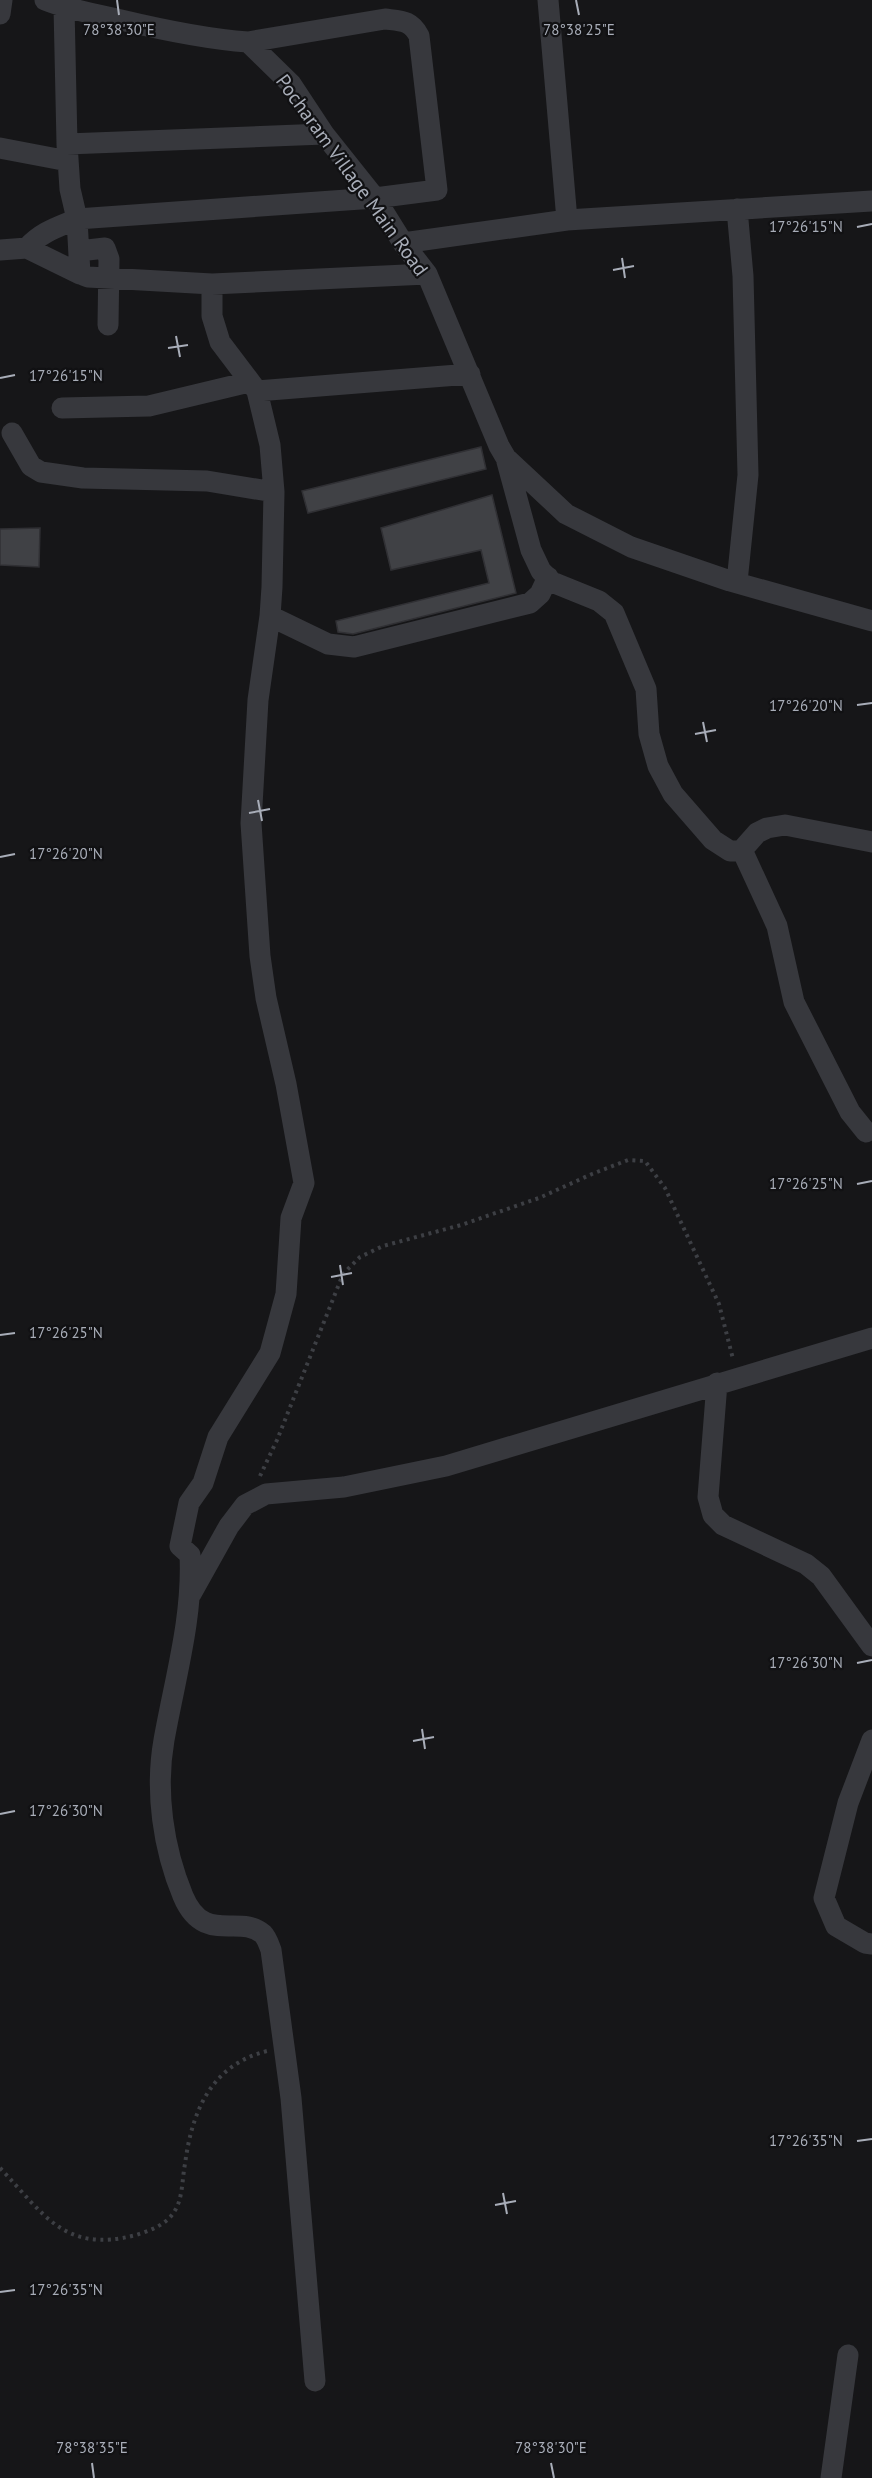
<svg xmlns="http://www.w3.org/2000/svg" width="872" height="2478" font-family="'PT Sans',sans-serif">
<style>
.building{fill:#404145;stroke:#303034;stroke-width:1.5}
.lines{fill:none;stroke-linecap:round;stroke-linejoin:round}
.path{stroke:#3d3f44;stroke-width:4;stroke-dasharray:3 4.5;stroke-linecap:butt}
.minor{stroke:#37383d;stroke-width:21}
.ticks{fill:none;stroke:#a8adb8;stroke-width:2}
.labels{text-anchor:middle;stroke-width:4.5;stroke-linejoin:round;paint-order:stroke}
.street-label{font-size:20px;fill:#a8adb8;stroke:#111113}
.ticks-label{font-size:15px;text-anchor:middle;fill:#a8adb8;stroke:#111113;stroke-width:4.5;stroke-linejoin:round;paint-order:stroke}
</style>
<rect width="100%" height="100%" fill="#161618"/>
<path class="building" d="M 481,447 L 486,469 L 308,513 L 302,491 Z
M 492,495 L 516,593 L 353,634 L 338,632 L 336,621 L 489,583 L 481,550 L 391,570 L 381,528 Z
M 40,528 L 39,567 L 0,565 L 0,529 Z"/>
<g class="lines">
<path class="path" d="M 260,1476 L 277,1440 L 343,1274 L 360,1257 L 383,1246 L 461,1225 L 539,1198 L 592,1174 L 628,1160 L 645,1161 L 665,1188 L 719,1304 L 733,1359
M 0,2168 C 44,2214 64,2254 136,2235 C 149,2231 166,2225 174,2212 C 183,2199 182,2179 185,2164 C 192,2111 211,2065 267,2051"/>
<path class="minor" d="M 45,0 C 70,10 95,14 121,20 C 163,30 205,39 248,42 L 291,84 L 324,134 L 375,198 L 403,243 L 427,274 L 499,446 L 506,458 L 566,514 L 631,547 L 730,581 L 872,621
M 548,0 L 567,220
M 64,7 L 67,144 L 70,189 L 77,219 L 80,274 L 88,277 L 212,284 L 427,274
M 0,14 L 2,0
M 67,144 L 324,134
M 0,148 L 68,161
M 403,243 L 567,220 L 872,201
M 27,248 C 41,232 58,227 77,219 L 375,198 L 437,190 L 419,36 C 411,20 401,21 385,19 L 248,42
M 0,250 L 27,248 L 80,274
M 79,251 L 105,248 L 109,259 L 108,325
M 212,284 L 212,316 L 220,342 L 257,391 L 270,445 L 274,492 L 272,587 L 270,616 L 258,700 L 251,823 L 260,956 L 266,998 L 286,1084 L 304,1183 L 291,1218 L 286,1294 L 270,1353 L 218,1437 L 203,1483 L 189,1503 L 180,1546 L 190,1555 C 193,1618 175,1678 164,1740 C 155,1791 163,1848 183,1896 C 204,1946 239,1913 263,1934 C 267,1938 269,1945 271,1950 L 291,2098 L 315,2381
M 257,391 L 470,374
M 62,408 L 149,406 L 249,382
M 12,433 L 31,466 L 41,472 L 83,478 L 207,481 L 274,492
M 506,458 L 531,550 L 541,571 L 552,582 L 599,601 L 614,613 L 646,689 L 649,734 L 658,766 L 673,794 L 713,840 L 730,851 L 737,851 L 742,850 L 757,833 L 767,828 L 785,825 L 872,842
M 737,582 L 748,475 L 743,276 L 737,209
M 270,616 L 328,644 L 354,647 L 530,603 L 540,594 L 548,577
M 742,850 L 777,926 L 794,1002 L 850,1112 L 866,1132
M 717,1383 L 708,1497 L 713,1515 L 723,1525 L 806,1564 L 821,1576 L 872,1646
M 191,1594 L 229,1526 L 245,1505 L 266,1494 L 344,1487 L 446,1466 L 872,1338
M 872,1740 L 848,1803 L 824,1898 L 836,1926 L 865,1943 L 872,1944
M 831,2478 L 848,2355"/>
</g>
<path class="ticks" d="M 117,0 L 119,15M 576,0 L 579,15M 857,227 L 872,224M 622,258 L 625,278M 613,270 L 634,266M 176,336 L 180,357M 168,348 L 188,345M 0,378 L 15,375M 857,705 L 872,703M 703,722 L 707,742M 695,734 L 716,730M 258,800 L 262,821M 249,813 L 270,809M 0,857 L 15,854M 857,1184 L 872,1181M 340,1265 L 343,1285M 331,1277 L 352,1273M 0,1335 L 15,1333M 857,1663 L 872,1660M 422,1729 L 425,1749M 413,1741 L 434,1737M 0,1814 L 15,1811M 857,2141 L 872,2139M 503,2193 L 507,2214M 495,2205 L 516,2201M 0,2292 L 15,2290M 92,2463 L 94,2478M 551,2463 L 554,2478"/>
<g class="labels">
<g class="street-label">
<text transform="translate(352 175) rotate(54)" y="7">Pocharam Village Main Road</text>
</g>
</g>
<g class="ticks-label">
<text x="119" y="35">78°38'30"E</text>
<text x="579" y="35">78°38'25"E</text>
<text x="806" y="232">17°26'15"N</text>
<text x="66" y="381">17°26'15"N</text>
<text x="806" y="711">17°26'20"N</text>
<text x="66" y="859">17°26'20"N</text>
<text x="806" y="1189">17°26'25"N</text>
<text x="66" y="1338">17°26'25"N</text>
<text x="806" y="1668">17°26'30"N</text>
<text x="66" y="1816">17°26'30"N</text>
<text x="806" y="2146">17°26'35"N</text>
<text x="66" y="2295">17°26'35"N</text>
<text x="92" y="2453">78°38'35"E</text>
<text x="551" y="2453">78°38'30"E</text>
</g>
</svg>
